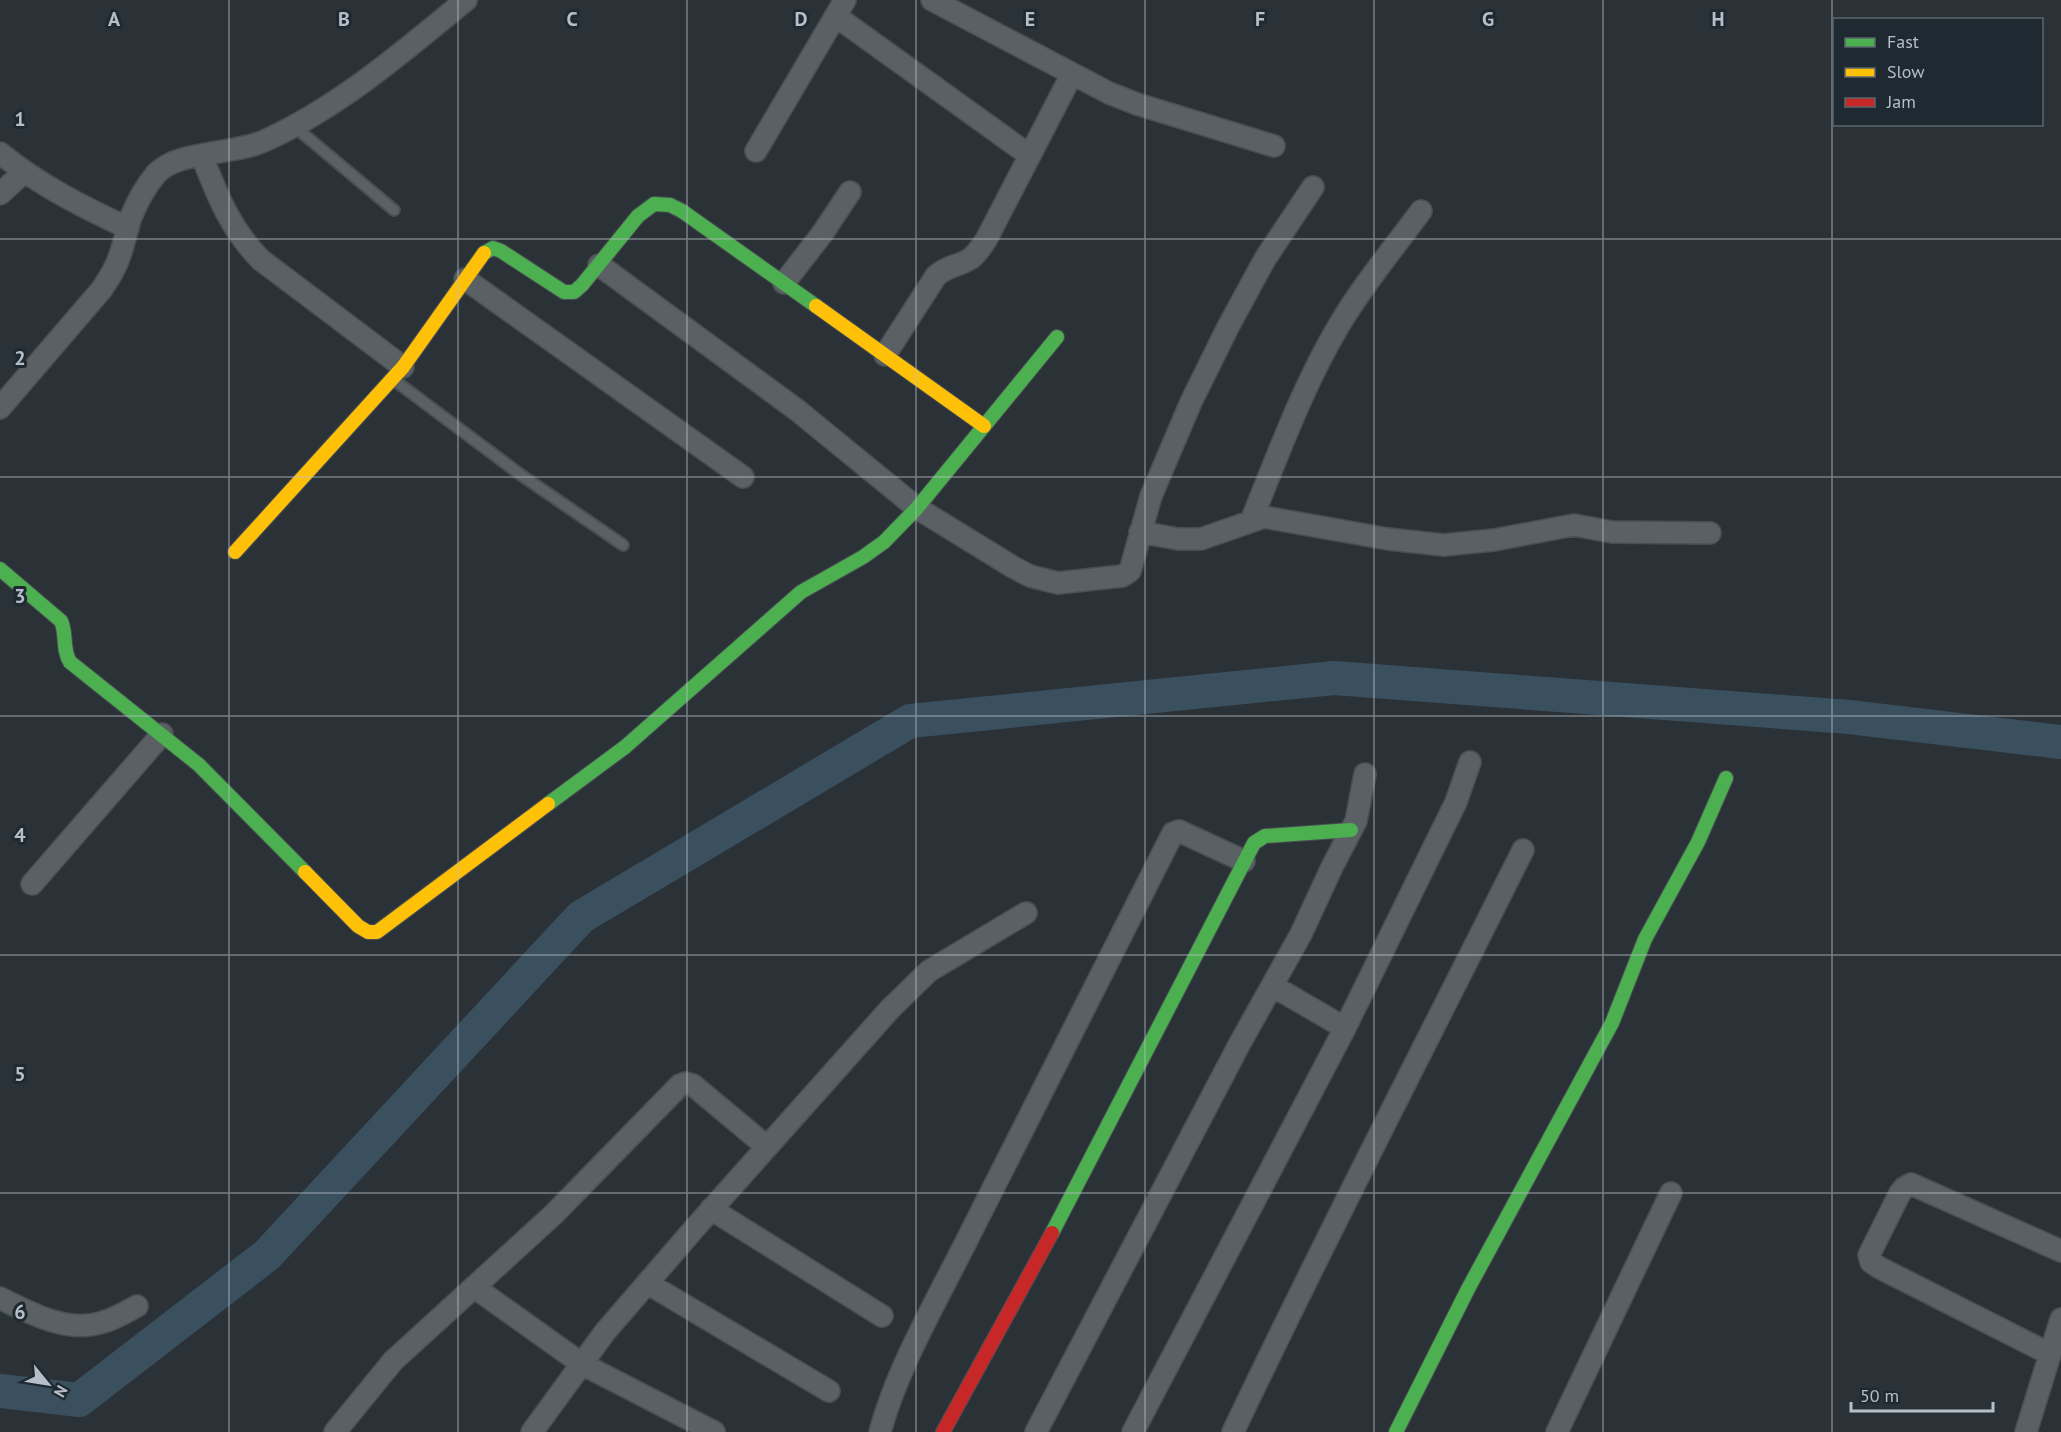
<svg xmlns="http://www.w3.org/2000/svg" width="2061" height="1432" font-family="'PT Sans',sans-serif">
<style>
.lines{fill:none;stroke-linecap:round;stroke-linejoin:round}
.river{stroke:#3b505f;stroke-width:34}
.lane-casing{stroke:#494e52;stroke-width:14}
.street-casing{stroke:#494e52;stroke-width:24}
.fast-casing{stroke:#494e52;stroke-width:16}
.slow-casing{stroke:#494e52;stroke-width:16}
.jam-casing{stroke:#494e52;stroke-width:16}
.lane{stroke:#5b6065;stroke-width:10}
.street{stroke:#5b6065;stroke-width:21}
.fast{stroke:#4caf50;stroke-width:14}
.slow{stroke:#ffc107;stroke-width:14}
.jam{stroke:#c62828;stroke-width:14}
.grid{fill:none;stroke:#b6bfc7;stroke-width:1.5;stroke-opacity:0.55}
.grid-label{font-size:20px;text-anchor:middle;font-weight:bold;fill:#b6bfc7;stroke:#1f2931;stroke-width:6;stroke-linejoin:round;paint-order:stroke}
</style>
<rect width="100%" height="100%" fill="#2b3237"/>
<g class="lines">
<path class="river" d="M 0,1391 L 79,1400 L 267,1255 L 581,917 L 910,721 L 1334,678 L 1849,717 L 2061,742"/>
<g class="lane-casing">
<path id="lane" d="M 295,127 L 394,210
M 394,380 L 521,475 L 623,545"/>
</g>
<g class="street-casing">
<path id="street" d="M 932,0 L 1109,93 L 1137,104 L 1274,146
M 837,17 L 1029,155
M 756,151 L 845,0
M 0,153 C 39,185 83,207 128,228
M 202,156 C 217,195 231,230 261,260 L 403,367
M 0,194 L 24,172
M 599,265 L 797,410 L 917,508 L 1013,567 L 1030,576 L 1058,583 L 1122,576 L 1130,571 L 1151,496 L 1191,402 L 1228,327 L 1265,259 L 1313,187
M 465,279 L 743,477
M 784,283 L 822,234 L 850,192
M 885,355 L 936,276 C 946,266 959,266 970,259 C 977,254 981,247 986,240 L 1072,74
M 0,408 L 102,289 C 106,282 111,276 114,269 C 123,253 125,234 131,217 C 137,202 146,186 156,174 C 177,150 234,155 264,141 C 339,107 403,52 466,0
M 1251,521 C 1278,455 1302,388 1338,327 C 1362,286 1393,249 1421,211
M 1140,532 L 1178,539 L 1201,539 L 1264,517 L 1388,539 L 1444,545 L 1494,540 L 1574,525 L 1612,532 L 1710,533
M 32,884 L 162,734
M 1273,986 L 1345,1028
M 711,1209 L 882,1316
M 647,1283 L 829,1391
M 474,1287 L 582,1364 L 714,1432
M 0,1298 C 30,1313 68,1334 103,1322 C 115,1319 126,1312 137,1306
M 2050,1354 L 1880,1268 L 1871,1262 L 1869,1255 L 1900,1193 L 1904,1188 L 1911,1184 L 2061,1251
M 335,1432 L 393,1361 L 554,1214 L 680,1085 L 686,1083 L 693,1085 L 767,1147
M 532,1432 L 605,1332 L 693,1230 L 890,1009 L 929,971 L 1026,913
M 880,1432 C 898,1365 941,1293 972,1230 C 1038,1097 1107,966 1173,833 L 1179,831 L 1244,861
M 1036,1432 L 1240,1043 L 1301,934 L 1332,867 L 1356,821 L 1365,774
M 1133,1432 L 1345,1028 L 1456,802 L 1470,762
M 1233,1432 C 1326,1236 1426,1044 1523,850
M 1557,1432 L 1671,1193
M 2026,1432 L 2061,1319"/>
</g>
<g class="fast-casing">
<path id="fast" d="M 484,253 L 493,248 L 501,251 L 564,292 L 574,292 L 582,285 L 638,216 L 654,204 L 670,205 L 682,211 L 816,306
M 0,569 L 61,621 C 67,634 62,649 70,662 L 199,765 L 305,872
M 548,804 L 625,747 L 801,592 L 863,557 L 884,542 L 917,508 L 1057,337
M 1052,1233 L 1254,843 L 1265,836 L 1351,830
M 1396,1432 L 1468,1289 L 1612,1023 L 1645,939 L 1698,842 L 1726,778"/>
</g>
<g class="slow-casing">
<path id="slow" d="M 816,306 L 984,426
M 235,552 L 403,367 L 484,253
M 305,872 L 358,926 L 368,932 L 377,932 L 548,804"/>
</g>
<g class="jam-casing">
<path id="jam" d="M 943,1432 L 1052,1233"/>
</g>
<use href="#lane" class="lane"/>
<use href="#street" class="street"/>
<use href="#fast" class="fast"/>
<use href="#slow" class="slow"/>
<use href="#jam" class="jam"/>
</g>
<path class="grid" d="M 229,0 L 229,1432M 458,0 L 458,1432M 687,0 L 687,1432M 916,0 L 916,1432M 1145,0 L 1145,1432M 1374,0 L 1374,1432M 1603,0 L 1603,1432M 1832,0 L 1832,1432M 0,239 L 2061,239M 0,477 L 2061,477M 0,716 L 2061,716M 0,955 L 2061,955M 0,1193 L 2061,1193"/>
<g class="grid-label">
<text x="114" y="26">A</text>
<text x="344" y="26">B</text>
<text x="572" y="26">C</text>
<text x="801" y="26">D</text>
<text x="1030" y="26">E</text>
<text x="1260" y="26">F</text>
<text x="1488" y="26">G</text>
<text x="1718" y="26">H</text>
<text x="20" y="126">1</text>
<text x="20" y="365">2</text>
<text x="20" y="603">3</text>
<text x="20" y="842">4</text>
<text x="20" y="1081">5</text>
<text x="20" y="1319">6</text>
</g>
<rect x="1833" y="18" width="210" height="108" fill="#1f2931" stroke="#5b656d" stroke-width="1.5"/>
<rect x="1845" y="38" width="30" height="9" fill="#4caf50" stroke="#5b656d" stroke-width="1.5"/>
<text x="1887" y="48" font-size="18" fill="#b6bfc7">Fast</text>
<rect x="1845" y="68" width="30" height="9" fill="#ffc107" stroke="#5b656d" stroke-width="1.5"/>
<text x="1887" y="78" font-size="18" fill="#b6bfc7">Slow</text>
<rect x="1845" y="98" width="30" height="9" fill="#c62828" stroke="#5b656d" stroke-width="1.5"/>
<text x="1887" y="108" font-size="18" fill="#b6bfc7">Jam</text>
<g transform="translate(48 1384) rotate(120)" stroke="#1f2931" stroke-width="4.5" paint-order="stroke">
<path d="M0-4.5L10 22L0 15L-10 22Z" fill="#b6bfc7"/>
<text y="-9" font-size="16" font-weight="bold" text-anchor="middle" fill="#b6bfc7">N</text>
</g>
<path d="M1851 1402v9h142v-9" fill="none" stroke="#b6bfc7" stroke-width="3"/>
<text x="1860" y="1402" font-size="18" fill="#b6bfc7" stroke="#1f2931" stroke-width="4.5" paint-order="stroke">50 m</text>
</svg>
